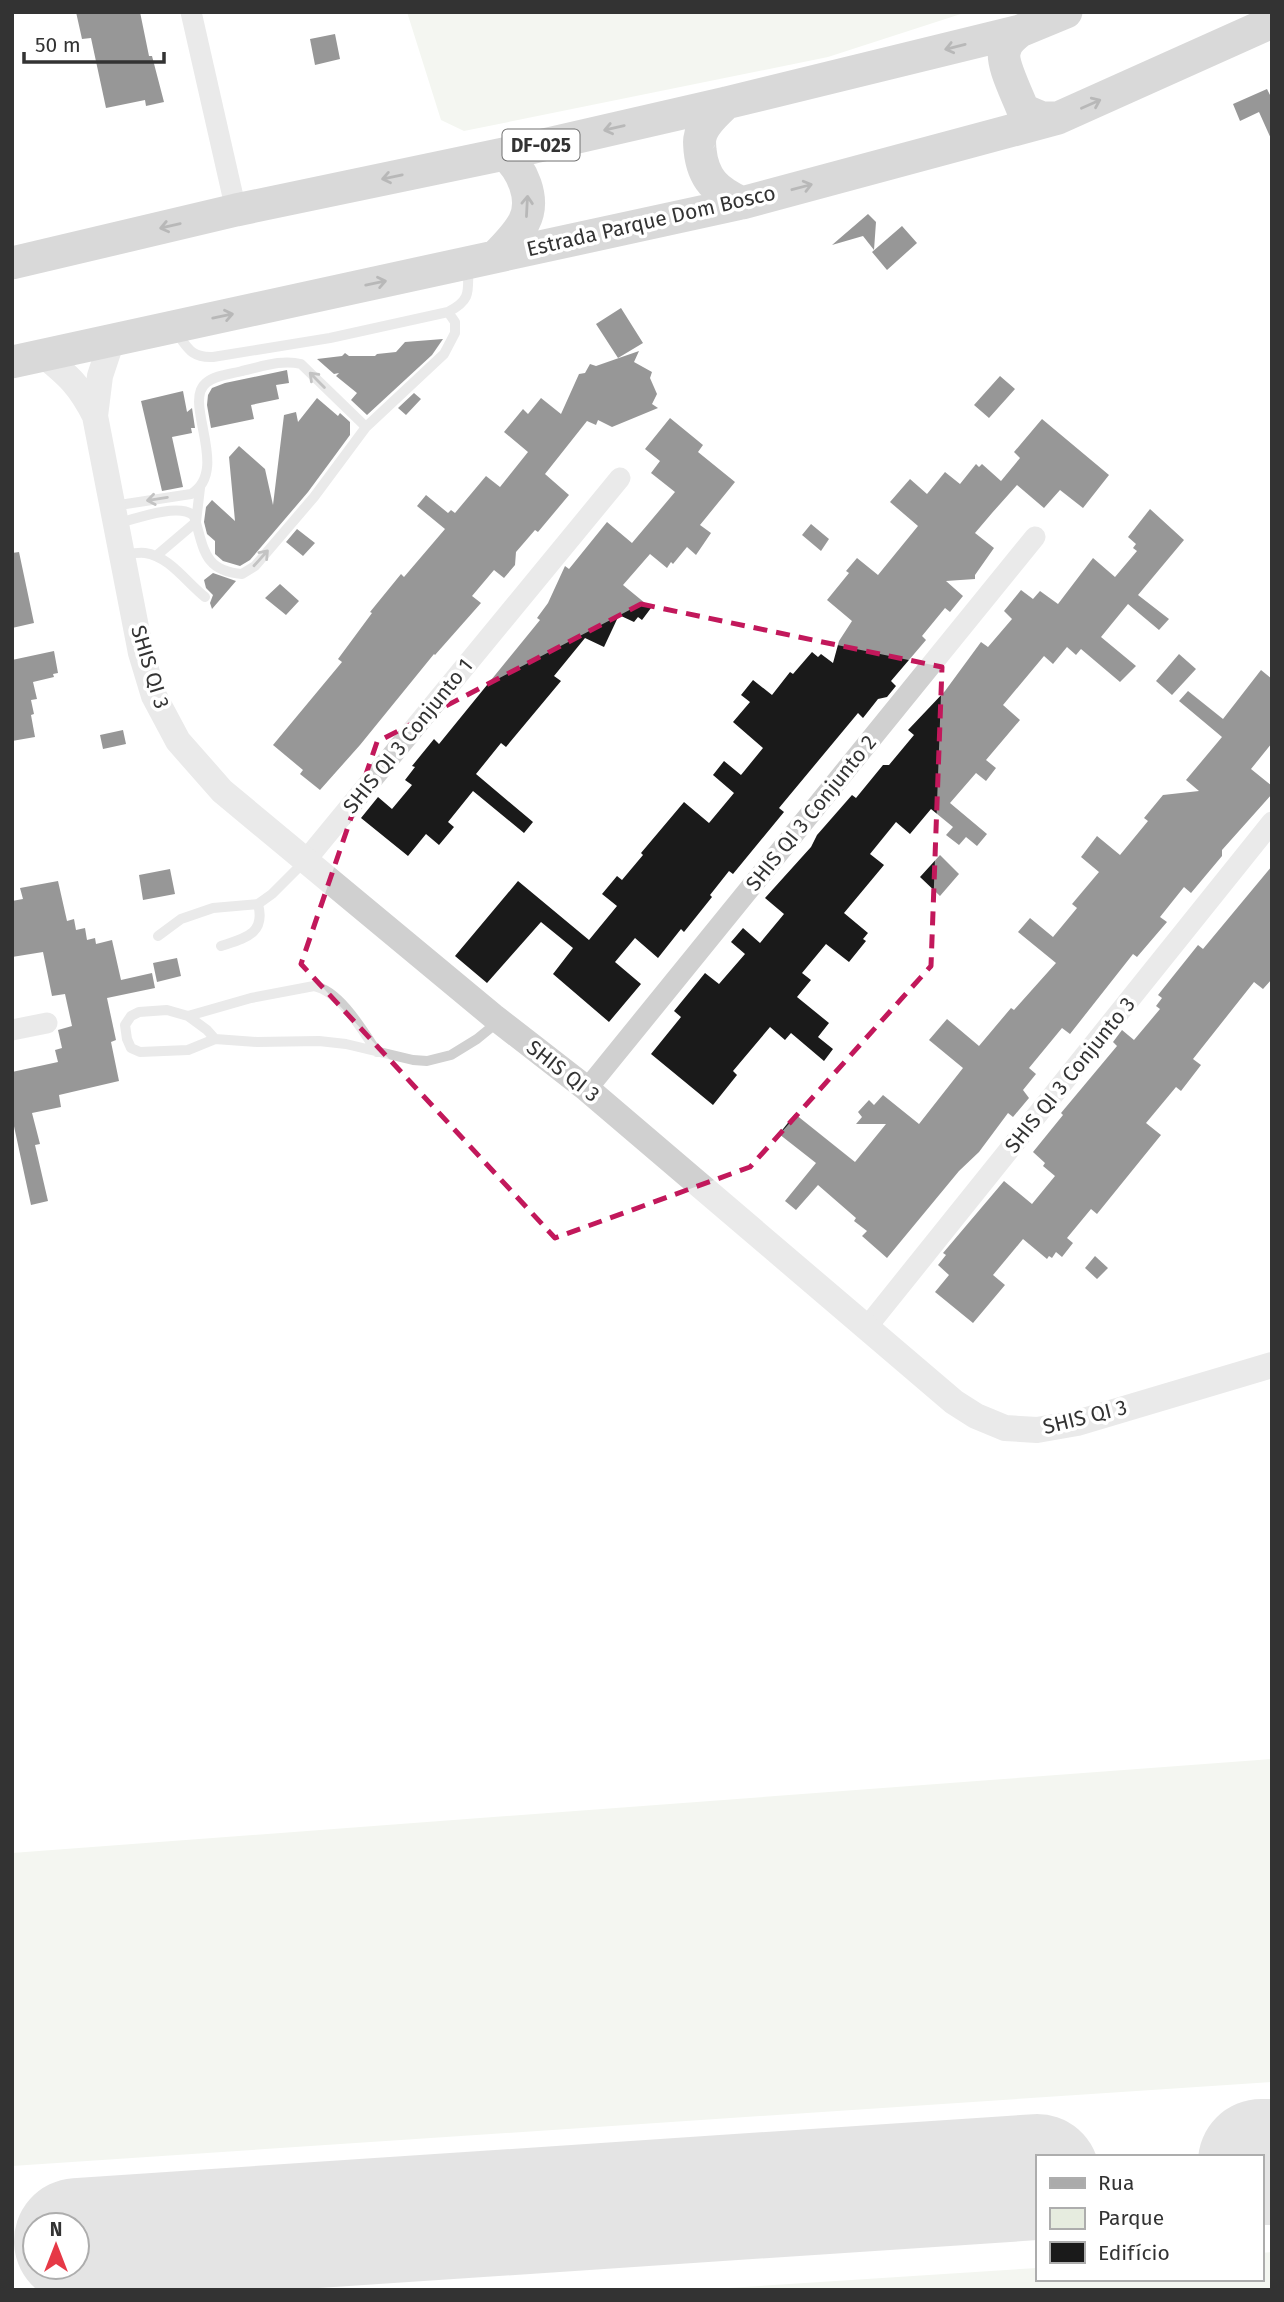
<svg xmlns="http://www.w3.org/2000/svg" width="1284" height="2302" font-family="'Fira Sans',sans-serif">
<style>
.green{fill:#e6ecdf}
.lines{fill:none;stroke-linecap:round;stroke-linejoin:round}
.runway{stroke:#c4c4c4;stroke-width:126}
.building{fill:#1a1a1a}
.service{stroke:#d0d0d0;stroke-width:10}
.minor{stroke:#d0d0d0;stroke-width:21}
.tertiary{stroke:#d0d0d0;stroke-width:26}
.primary{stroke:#ababab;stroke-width:33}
.oneway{stroke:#636363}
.oneway2{stroke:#7a7a7a}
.marked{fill:none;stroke:#c2185b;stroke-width:5;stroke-dasharray:14 9;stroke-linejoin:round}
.labels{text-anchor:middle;stroke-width:7;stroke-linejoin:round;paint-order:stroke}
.shield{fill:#fff;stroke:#707070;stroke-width:2}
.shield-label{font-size:19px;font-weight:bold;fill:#333}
.street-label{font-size:21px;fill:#333;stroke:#fff}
</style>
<rect width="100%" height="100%" fill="#fff"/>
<path class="green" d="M 407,12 L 967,12 L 828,57 L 464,131 L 441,120 Z
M 1272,1759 L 1272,2082 L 12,2166 L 12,1853 Z
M 1272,2252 L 1272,2290 L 697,2290 L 1037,2268 L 1037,2279 L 1261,2279 L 1261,2253 Z"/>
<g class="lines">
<path class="runway" d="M 1261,2162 L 1272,2162
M 77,2241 L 1037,2177"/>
</g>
<path class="building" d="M 76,12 L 140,12 L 149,56 L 152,56 L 164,102 L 146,106 L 145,100 L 106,108 L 91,38 L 82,39 Z
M 335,34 L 340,59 L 315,65 L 310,39 Z
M 1267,89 L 1272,99 L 1272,141 L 1259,112 L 1240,121 L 1233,104 Z
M 868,214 L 876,222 L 874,250 L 863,236 L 832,245 Z
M 902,226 L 917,243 L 887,270 L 872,252 Z
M 621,308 L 643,343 L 618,358 L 596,324 Z
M 443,339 L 432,355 L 367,415 L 351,400 L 357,393 L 336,376 L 339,373 L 334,374 L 317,359 L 342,356 L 345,353 L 349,356 L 375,356 L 377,354 L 396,352 L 405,342 Z
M 639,351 L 634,362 L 652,372 L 650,378 L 657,394 L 652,404 L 658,408 L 612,427 L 598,420 L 596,425 L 587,421 L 545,474 L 569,495 L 538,532 L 535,530 L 516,552 L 515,565 L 504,578 L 494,570 L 472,596 L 481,603 L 435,655 L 434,654 L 360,745 L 320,790 L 300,774 L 303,770 L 273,745 L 342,662 L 338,659 L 372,613 L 370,612 L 401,574 L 404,577 L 445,529 L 417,506 L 426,495 L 448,513 L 451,510 L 455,513 L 486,476 L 500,487 L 528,452 L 504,432 L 523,409 L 528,414 L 541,398 L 561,414 L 579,374 L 585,373 L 590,364 L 596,366 Z
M 287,370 L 289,383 L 276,385 L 279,399 L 251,405 L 254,419 L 211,428 L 207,405 L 208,395 L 212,388 L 225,383 Z
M 1000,376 L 1015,389 L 989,418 L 974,405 Z
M 183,391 L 187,412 L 192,408 L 195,428 L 191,428 L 192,433 L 172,437 L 183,487 L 162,491 L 141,401 Z
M 414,393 L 421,399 L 406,415 L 398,408 Z
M 317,398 L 338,416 L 340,413 L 350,422 L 350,435 L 308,492 L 250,560 L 240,566 L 223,561 L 215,554 L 215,541 L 207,534 L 204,522 L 206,507 L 212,500 L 235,521 L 229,457 L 239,446 L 265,469 L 273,505 L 284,415 L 296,412 L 298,422 Z
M 670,418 L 703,445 L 698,452 L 735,482 L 700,525 L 711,533 L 696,555 L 687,547 L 673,564 L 671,562 L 667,568 L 650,554 L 623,585 L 651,608 L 642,620 L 638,617 L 634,622 L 619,615 L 604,647 L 585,638 L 554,676 L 561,681 L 506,747 L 501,743 L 476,774 L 533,822 L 524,833 L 473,791 L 448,822 L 454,827 L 439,845 L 426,834 L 408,856 L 361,818 L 378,797 L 392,809 L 412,785 L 405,780 L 415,767 L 412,766 L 434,739 L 439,744 L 540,620 L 537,618 L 548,603 L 565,566 L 569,569 L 607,522 L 632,543 L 675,492 L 651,473 L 660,461 L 645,449 Z
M 1042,419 L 1109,475 L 1083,508 L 1060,490 L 1044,508 L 1017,485 L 992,513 L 975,533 L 994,548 L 975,575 L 975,579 L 946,581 L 963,596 L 950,612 L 945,608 L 922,636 L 926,640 L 891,681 L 896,686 L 887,697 L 878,699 L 863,718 L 858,713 L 779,808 L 784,812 L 733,874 L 729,871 L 710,895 L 712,897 L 684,932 L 681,929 L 658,958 L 635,938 L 615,962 L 641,984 L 609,1022 L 553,974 L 573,948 L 541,922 L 487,983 L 455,956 L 518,881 L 589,940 L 617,906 L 602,894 L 617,876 L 622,880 L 643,855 L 641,853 L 684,802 L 709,823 L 734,793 L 713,775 L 724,761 L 741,775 L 763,748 L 733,722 L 750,702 L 741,695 L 753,680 L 772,695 L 790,672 L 793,674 L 812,652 L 818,657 L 821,654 L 833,663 L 839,641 L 852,621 L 827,600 L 849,573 L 846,571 L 857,558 L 878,575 L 918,526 L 890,502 L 910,479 L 927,494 L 945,472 L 960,484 L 976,464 L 979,467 L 982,464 L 1001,481 L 1020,458 L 1014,452 Z
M 1150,509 L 1184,540 L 1138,595 L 1169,619 L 1159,630 L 1128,604 L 1101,637 L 1136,666 L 1120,682 L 1081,649 L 1076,655 L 1067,647 L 1053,664 L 1044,656 L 1003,705 L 1020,720 L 986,760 L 996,768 L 986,781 L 976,773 L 950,803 L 987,834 L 977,846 L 966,837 L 959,845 L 946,835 L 953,827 L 931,809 L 910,834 L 896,822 L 870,854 L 884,865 L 844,913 L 868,933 L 863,939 L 866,941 L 849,962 L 826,944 L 802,973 L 811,980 L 797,997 L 829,1023 L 818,1037 L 833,1049 L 824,1061 L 791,1033 L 785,1040 L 770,1027 L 733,1071 L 737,1075 L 713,1105 L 651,1054 L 681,1017 L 674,1011 L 705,973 L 719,984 L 745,954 L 731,942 L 743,928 L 760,943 L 784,914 L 765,898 L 811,847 L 817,835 L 852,795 L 856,798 L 883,765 L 889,765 L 914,735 L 908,730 L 945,691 L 981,642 L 988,647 L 1012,619 L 1004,611 L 1021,590 L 1033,599 L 1040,591 L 1058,604 L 1093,558 L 1115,577 L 1137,551 L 1133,548 L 1136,544 L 1128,537 Z
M 811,524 L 829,539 L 821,551 L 802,535 Z
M 297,529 L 315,543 L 303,556 L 286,542 Z
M 19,552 L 34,623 L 12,628 L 12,553 Z
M 213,573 L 236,581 L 212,609 L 210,603 L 213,595 L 206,588 L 204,580 Z
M 280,584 L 299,601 L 286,615 L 265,598 Z
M 54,651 L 58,673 L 53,674 L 54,677 L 33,682 L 37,699 L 31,700 L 34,714 L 31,715 L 35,737 L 12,741 L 12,660 Z
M 1179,654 L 1196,669 L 1172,695 L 1156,681 Z
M 1261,670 L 1272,679 L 1272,743 L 1251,769 L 1272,786 L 1272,794 L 1222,850 L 1222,856 L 1191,893 L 1184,887 L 1160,917 L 1167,922 L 1137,957 L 1133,954 L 1070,1034 L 1062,1028 L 1029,1068 L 1036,1074 L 1023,1090 L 1029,1098 L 1013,1117 L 1008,1113 L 979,1152 L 959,1171 L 887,1258 L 862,1236 L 867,1231 L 854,1221 L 856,1218 L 818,1185 L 796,1210 L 785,1201 L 816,1163 L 779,1134 L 795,1114 L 855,1162 L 886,1124 L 856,1124 L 862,1117 L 858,1112 L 869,1100 L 874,1105 L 883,1095 L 919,1124 L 963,1068 L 929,1040 L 947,1019 L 979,1046 L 1011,1008 L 1014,1010 L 1056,963 L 1018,932 L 1030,918 L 1053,937 L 1077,908 L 1072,904 L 1099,872 L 1081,857 L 1097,836 L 1120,855 L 1148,821 L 1144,818 L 1163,795 L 1199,791 L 1186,780 L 1222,737 L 1179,701 L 1188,691 L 1223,719 Z
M 123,730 L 126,744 L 103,749 L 100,735 Z
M 940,855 L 959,874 L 940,896 L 920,877 Z
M 1272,866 L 1272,979 L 1263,989 L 1254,982 L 1193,1059 L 1201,1065 L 1181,1091 L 1176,1087 L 1146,1123 L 1161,1135 L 1097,1214 L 1091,1209 L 1067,1238 L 1073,1243 L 1062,1257 L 1056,1252 L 1052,1258 L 1049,1256 L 1047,1259 L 1023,1239 L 993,1275 L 1005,1285 L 973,1323 L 935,1292 L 949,1275 L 938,1265 L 946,1255 L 943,1253 L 1004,1181 L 1032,1204 L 1055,1176 L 1043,1166 L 1045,1163 L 1033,1152 L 1063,1115 L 1061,1113 L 1117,1046 L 1113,1042 L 1122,1030 L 1134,1040 L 1160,1009 L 1156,1006 L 1162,998 L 1158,995 L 1198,945 L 1203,949 Z
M 170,869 L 175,894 L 143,900 L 139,875 Z
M 58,881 L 67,921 L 74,919 L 76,930 L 85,928 L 87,940 L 95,938 L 96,944 L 112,940 L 121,980 L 152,973 L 155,988 L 107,998 L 116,1040 L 111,1042 L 119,1081 L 59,1095 L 61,1107 L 32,1113 L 40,1144 L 35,1145 L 48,1201 L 31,1205 L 12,1117 L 12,1072 L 58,1062 L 55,1050 L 62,1048 L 58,1030 L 72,1026 L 65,994 L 52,996 L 43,952 L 12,957 L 12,901 L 23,899 L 20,888 Z
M 177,958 L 181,976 L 157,982 L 153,963 Z
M 1095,1256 L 1108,1268 L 1097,1279 L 1085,1268 Z"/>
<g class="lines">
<path class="service" d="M 176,332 C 188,348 191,358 213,357 L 330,338 L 448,312 C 472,300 468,291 468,266
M 113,506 L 191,494 C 231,470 182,402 206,383 C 215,375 231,374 242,371 C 261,367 281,359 301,364 L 366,427
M 116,524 C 134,519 180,502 194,516 C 204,548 203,571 242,574 L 255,566 L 314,497 L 366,427 L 444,354 L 455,333 L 455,322 L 448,312
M 122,555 C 129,554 138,552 145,553 C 169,556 187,583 205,597
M 156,556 L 196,522 L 200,488
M 158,936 L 181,919 L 213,908 L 258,904 L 272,894 L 306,860
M 221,946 C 245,938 266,934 258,904
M 188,1016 L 251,998 L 314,986 C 340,991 363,1031 377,1052
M 215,1039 L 207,1030 L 188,1016 L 167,1010 L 139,1012 L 131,1016 L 125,1025 L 127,1039 L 131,1048 L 140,1052 L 188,1050 L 215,1039 L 257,1042 L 319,1041 L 346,1044 L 413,1060 L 427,1061 L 451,1055 L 477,1039 L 499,1021"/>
<path class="minor" d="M 191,12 L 236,210
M 306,860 L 620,478
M 12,1030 L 47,1023
M 587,1089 L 1035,537
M 867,1327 L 1272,822"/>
<path class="tertiary" d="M 112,340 L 100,376 L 95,416 L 141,653 L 154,696 L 178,741 L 222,791 L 493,1016 L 587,1089 L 954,1402 L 976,1416 L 1005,1428 L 1037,1430 L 1077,1423 L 1272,1365
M 43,355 C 69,376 80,386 95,416"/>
<path class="primary" d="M 1020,31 C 1014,36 1007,41 1005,49 C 1000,62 1018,96 1023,110 L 1042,118 L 1058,118
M 726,103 C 716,113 702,124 700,138 C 699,139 700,149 700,150 C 703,179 716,191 742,203
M 496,256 C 507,245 517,235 524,222 C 536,199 522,168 504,154
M 12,263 L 236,210 L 504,154 L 726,103 L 1020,31 L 1066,12
M 12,362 L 742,203 L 1058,118 L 1272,22"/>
</g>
<defs><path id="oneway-shaft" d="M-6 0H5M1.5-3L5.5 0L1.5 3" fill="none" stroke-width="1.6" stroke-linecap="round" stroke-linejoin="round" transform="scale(1.75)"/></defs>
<g class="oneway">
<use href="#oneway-shaft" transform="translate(955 47) rotate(166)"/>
<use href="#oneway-shaft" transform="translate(1091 104) rotate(-24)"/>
<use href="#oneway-shaft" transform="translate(614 128) rotate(167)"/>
<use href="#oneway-shaft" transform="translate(392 177) rotate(168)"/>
<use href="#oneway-shaft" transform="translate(802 187) rotate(-15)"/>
<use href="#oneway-shaft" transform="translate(527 206) rotate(-87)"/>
<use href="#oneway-shaft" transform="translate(170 226) rotate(167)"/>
<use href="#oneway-shaft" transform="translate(376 283) rotate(-12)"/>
<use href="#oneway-shaft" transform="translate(223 316) rotate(-12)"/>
</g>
<g class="oneway2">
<use href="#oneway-shaft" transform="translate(317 380) rotate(-135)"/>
<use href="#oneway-shaft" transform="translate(157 499) rotate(171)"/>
<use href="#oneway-shaft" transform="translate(261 558) rotate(-48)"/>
</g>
<path d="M0 0H1284V2302H0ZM 641,604 L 942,667 L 931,966 L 750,1167 L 555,1238 L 301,964 L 377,742 Z" fill="#fff" fill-opacity=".55" fill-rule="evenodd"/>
<path class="marked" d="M 641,604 L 942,667 L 931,966 L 750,1167 L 555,1238 L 301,964 L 377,742 Z"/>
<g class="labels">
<rect class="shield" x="502.5" y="129.5" width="77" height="31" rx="5"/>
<g class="shield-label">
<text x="541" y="152">DF-025</text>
</g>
<g class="street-label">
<text transform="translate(651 221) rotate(-13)" y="7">Estrada Parque Dom Bosco</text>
<text transform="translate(150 667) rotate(73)" y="7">SHIS QI 3</text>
<text transform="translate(408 736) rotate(-51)" y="7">SHIS QI 3 Conjunto 1</text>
<text transform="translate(811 813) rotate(-51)" y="7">SHIS QI 3 Conjunto 2</text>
<text transform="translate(563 1071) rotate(38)" y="7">SHIS QI 3</text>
<text transform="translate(1070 1075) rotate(-51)" y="7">SHIS QI 3 Conjunto 3</text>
<text transform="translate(1085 1417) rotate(-14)" y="7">SHIS QI 3</text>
</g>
</g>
<rect width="1284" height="2302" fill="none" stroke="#333333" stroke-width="28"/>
<rect x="1036" y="2155" width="228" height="126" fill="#ffffff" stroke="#adadad" stroke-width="2"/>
<rect x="1050" y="2178" width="35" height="10" fill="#ababab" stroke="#adadad" stroke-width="2"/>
<text x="1098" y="2190" font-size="21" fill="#333333">Rua</text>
<rect x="1050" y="2208" width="35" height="21" fill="#e6ecdf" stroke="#adadad" stroke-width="2"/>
<text x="1098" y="2225" font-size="21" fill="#333333">Parque</text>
<rect x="1050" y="2242" width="35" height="21" fill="#1a1a1a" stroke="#adadad" stroke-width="2"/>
<text x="1098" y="2260" font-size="21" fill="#333333">Edifício</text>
<g transform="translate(56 2246)"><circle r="33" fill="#ffffff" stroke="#adadad" stroke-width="2"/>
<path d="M0-5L12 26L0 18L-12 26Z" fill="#e63946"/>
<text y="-10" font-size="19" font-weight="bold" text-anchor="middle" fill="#333333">N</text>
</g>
<path d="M24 52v10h140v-10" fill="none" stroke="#333333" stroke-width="3.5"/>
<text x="35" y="52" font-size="21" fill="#333333" stroke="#ffffff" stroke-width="5" paint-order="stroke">50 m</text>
</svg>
